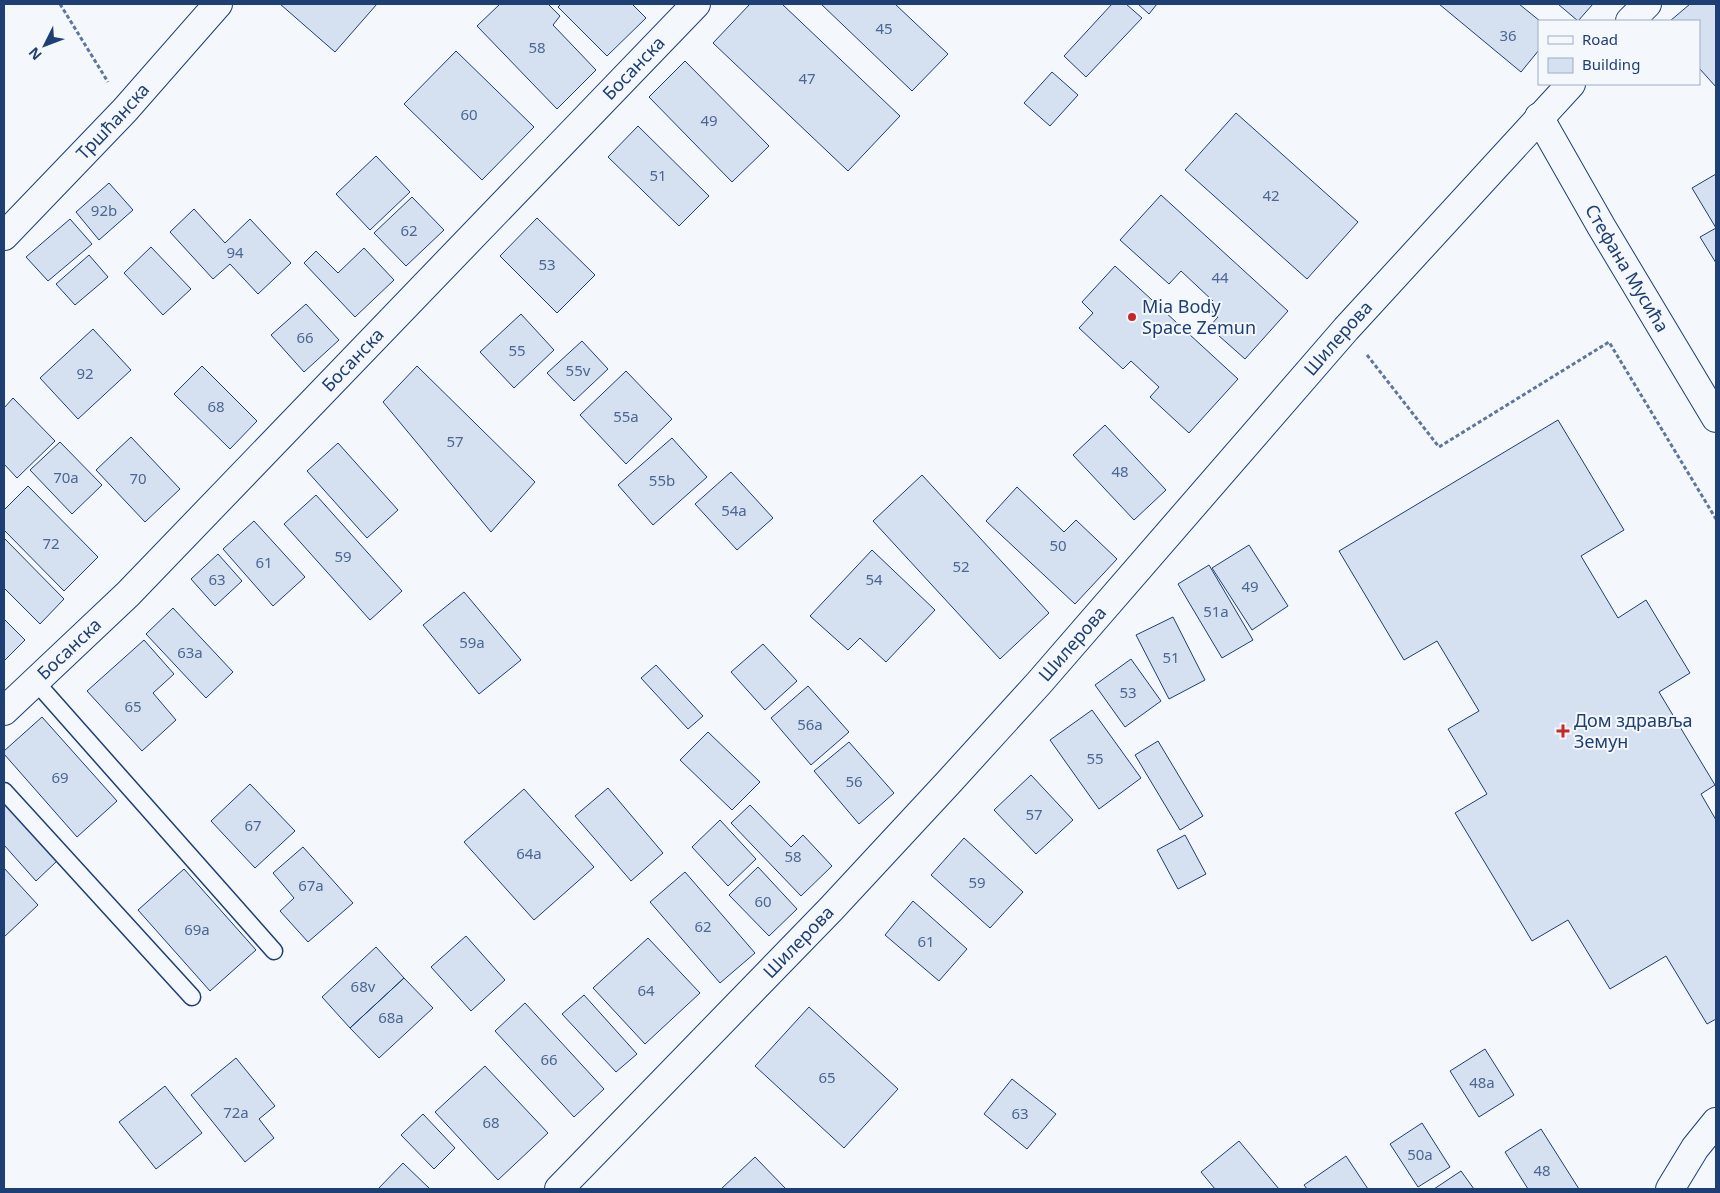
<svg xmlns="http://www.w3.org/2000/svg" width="1720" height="1193" font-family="'Noto Sans',sans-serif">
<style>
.building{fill:#d5e0f0;stroke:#1d3f73}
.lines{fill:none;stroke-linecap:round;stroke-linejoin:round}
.lane-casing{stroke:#1d3f73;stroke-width:19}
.street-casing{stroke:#1d3f73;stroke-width:30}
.secondary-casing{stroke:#1d3f73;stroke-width:30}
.path{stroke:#5e769c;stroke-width:3;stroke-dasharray:4 2.5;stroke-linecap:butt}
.lane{stroke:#f4f7fb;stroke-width:16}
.street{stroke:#f4f7fb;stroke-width:28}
.secondary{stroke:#f4f7fb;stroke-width:28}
.poi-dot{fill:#c62828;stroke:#f4f7fb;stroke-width:2}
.labels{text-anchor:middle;stroke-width:4;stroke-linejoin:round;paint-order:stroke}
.number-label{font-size:15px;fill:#4b6792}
.street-label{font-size:18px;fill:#1d3f73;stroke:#f4f7fb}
.poi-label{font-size:18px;fill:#1d3f73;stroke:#f4f7fb;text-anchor:start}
</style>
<rect width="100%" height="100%" fill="#f4f7fb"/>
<path class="building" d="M 280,4 L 377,4 L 335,52 Z
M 500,4 L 548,4 L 560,16 L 553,25 L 596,70 L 557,109 L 477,26 Z
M 561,4 L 632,4 L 646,18 L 607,56 L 558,7 Z
M 750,4 L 782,4 L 900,116 L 848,171 L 713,43 Z
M 821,4 L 895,4 L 948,54 L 912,91 Z
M 1112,4 L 1126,4 L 1142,18 L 1086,77 L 1064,56 Z
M 1138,4 L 1157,4 L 1149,14 Z
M 1439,4 L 1519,4 L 1540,21 L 1539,21 L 1539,50 L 1521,72 Z
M 1558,4 L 1593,4 L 1578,21 Z
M 1690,4 L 1716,4 L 1716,87 L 1699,68 L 1699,21 L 1670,21 Z
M 456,51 L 534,127 L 482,180 L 404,104 Z
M 685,61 L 769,146 L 732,182 L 649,97 Z
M 1052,72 L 1078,95 L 1050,126 L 1024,103 Z
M 1236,113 L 1358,222 L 1307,279 L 1185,170 Z
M 638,126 L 709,196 L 679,226 L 608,157 Z
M 376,156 L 410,192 L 370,230 L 336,194 Z
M 1716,174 L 1716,263 L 1700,237 L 1716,228 L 1692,188 Z
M 109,183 L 133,210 L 99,240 L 76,212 Z
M 1161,195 L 1288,311 L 1245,359 L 1209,327 L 1218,317 L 1207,307 L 1213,301 L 1181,271 L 1169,284 L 1120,240 Z
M 412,197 L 444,230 L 406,266 L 374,233 Z
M 194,209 L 225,243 L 250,219 L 291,263 L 258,294 L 230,264 L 213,279 L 170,232 Z
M 537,218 L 595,275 L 557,313 L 500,256 Z
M 70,219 L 92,244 L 48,281 L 26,257 Z
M 151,247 L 191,289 L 163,315 L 124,273 Z
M 364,248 L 394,280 L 355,317 L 304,263 L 316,251 L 338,273 Z
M 89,255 L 108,277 L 75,305 L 56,284 Z
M 1115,266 L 1238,379 L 1189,433 L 1150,397 L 1159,387 L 1131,361 L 1123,369 L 1079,328 L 1093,313 L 1082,302 Z
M 306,304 L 339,340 L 304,372 L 271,335 Z
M 521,314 L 554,350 L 514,388 L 480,352 Z
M 93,329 L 131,370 L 78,419 L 40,378 Z
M 582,341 L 608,369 L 574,401 L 547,373 Z
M 202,366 L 257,421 L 230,449 L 174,394 Z
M 417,366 L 535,482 L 491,532 L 383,402 Z
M 626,371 L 672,419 L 626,464 L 580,415 Z
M 13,398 L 55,441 L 17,478 L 4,464 L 4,408 Z
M 1558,420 L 1624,530 L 1581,556 L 1618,618 L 1646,600 L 1690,673 L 1659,692 L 1715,785 L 1701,794 L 1716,820 L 1716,1019 L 1707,1024 L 1666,956 L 1610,989 L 1568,920 L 1532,941 L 1455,813 L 1487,794 L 1448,729 L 1479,711 L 1437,641 L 1404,660 L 1339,551 Z
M 1105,425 L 1166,490 L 1134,520 L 1073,455 Z
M 131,437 L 180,489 L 145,522 L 96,470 Z
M 672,438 L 707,477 L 653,525 L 618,485 Z
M 60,442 L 102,485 L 72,514 L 30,470 Z
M 338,443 L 398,510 L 367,538 L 307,471 Z
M 731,472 L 773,518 L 737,550 L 695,504 Z
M 922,475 L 1049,613 L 1000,659 L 873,521 Z
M 28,486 L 98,557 L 64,591 L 4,530 L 4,510 Z
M 1017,487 L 1064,532 L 1076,520 L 1117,559 L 1075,604 L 986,521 Z
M 316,495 L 402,591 L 370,620 L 284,524 Z
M 254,521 L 305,577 L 273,606 L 223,549 Z
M 4,538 L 64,599 L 40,624 L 4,588 Z
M 1249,545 L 1288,606 L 1252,630 L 1212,568 Z
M 872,550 L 935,610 L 886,662 L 860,638 L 848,650 L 810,616 Z
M 218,554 L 242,581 L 215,606 L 191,579 Z
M 1209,565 L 1253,640 L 1222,658 L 1178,584 Z
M 464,592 L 521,660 L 479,694 L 423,625 Z
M 173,608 L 233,672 L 206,698 L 146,634 Z
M 1173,617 L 1205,680 L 1169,699 L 1136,635 Z
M 4,619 L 25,640 L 4,661 Z
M 144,640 L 174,674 L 153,693 L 176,720 L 142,751 L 87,691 Z
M 763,644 L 797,681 L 765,710 L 731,672 Z
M 1131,659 L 1161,701 L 1125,727 L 1095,685 Z
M 656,665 L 703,716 L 688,729 L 641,678 Z
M 808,686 L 849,732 L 811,765 L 771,718 Z
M 1092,710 L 1141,778 L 1099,809 L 1050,740 Z
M 42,717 L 117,801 L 77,837 L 4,754 L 4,751 Z
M 708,732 L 760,782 L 732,810 L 680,760 Z
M 1158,741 L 1203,816 L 1180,830 L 1135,755 Z
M 849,742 L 894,793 L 859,824 L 814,771 Z
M 1031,775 L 1073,820 L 1036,854 L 994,810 Z
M 250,784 L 295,831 L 255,868 L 211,821 Z
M 608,788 L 663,853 L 631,881 L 575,816 Z
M 524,789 L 594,867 L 534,920 L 464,842 Z
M 4,802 L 57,861 L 36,881 L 4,845 Z
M 750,805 L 791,847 L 803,835 L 832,866 L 801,896 L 731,823 Z
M 720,820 L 756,859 L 728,886 L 692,847 Z
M 1185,835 L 1206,874 L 1178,889 L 1157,850 Z
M 964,838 L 1023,892 L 990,928 L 931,875 Z
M 303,847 L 353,903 L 308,942 L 280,911 L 294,898 L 273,873 Z
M 758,867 L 797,909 L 769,936 L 729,895 Z
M 4,868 L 38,905 L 4,937 Z
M 184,869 L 256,950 L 210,991 L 138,910 Z
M 685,872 L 755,953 L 720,983 L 650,902 Z
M 913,901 L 967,949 L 939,981 L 885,935 Z
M 466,936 L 505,980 L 471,1011 L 431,967 Z
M 648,938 L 700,993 L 645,1044 L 593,988 Z
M 376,947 L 404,978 L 350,1028 L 322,997 Z
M 404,978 L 433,1008 L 379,1058 L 350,1028 Z
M 584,995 L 637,1054 L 616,1072 L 562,1014 Z
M 525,1003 L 604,1089 L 574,1117 L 495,1031 Z
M 809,1007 L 898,1089 L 844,1148 L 755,1066 Z
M 1485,1049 L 1514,1095 L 1479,1117 L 1450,1071 Z
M 236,1058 L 275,1106 L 259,1119 L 274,1138 L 245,1162 L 191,1095 Z
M 485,1066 L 548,1133 L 498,1180 L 435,1112 Z
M 1012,1079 L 1056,1114 L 1027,1149 L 984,1114 Z
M 165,1086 L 202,1133 L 156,1169 L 119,1122 Z
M 423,1114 L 455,1148 L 434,1169 L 401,1135 Z
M 1422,1123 L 1450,1167 L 1418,1187 L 1390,1144 Z
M 1541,1129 L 1579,1189 L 1528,1189 L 1505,1152 Z
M 1239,1141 L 1279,1189 L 1215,1189 L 1201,1172 Z
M 1346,1156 L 1368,1189 L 1307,1189 L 1304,1185 Z
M 755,1157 L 786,1189 L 721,1189 Z
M 403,1163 L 430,1189 L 378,1189 Z
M 1461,1171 L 1474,1189 L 1434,1189 Z"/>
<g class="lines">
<g class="lane-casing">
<path id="lane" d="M 35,681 L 274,951
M 4,791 L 192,997"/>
</g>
<g class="street-casing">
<g id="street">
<path d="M 1630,21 L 1647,4"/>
<path id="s1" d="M 1539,117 L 1601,226 L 1716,418"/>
<path id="s2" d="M 4,236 L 125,110 L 218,4"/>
<path id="s3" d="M 4,711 L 128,594 L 696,4"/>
<path id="s4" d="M 559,1189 L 831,909 L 948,783 L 1039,683 L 1346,329 L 1571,84"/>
</g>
</g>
<g class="secondary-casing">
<path id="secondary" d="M 1670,1189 L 1695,1148 L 1716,1122"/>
</g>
<path class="path" d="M 60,4 L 108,82
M 1367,355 L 1439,447 L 1609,342 L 1716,519"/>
<use href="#lane" class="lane"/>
<use href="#street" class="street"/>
<use href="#secondary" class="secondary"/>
</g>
<g class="poi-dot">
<circle cx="1132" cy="317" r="5"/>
<path d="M1560.5 723.5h5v5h5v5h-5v5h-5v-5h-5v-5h5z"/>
</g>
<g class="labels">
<g class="number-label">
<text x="884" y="34">45</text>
<text x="1508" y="41">36</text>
<text x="537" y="53">58</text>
<text x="807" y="84">47</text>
<text x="469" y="120">60</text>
<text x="709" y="126">49</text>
<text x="658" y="181">51</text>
<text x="1271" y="201">42</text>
<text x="104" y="216">92b</text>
<text x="409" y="236">62</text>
<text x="235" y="258">94</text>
<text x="547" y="270">53</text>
<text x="1220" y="283">44</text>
<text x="305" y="343">66</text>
<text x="517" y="356">55</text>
<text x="578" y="376">55v</text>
<text x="85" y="379">92</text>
<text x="216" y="412">68</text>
<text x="626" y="422">55a</text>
<text x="455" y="447">57</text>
<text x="1120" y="477">48</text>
<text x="66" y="483">70a</text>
<text x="138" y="484">70</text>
<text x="662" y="486">55b</text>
<text x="734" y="516">54a</text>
<text x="51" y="549">72</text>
<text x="1058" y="551">50</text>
<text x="343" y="562">59</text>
<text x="264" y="568">61</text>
<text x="961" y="572">52</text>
<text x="217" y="585">63</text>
<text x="874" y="585">54</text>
<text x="1250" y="592">49</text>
<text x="1216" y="617">51a</text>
<text x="472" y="648">59a</text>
<text x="190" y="658">63a</text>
<text x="1171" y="663">51</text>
<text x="1128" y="698">53</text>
<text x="133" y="712">65</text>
<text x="810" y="730">56a</text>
<text x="1095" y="764">55</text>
<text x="60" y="783">69</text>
<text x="854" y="787">56</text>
<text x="1034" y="820">57</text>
<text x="253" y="831">67</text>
<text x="529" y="859">64a</text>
<text x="793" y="862">58</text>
<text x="977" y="888">59</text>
<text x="311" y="891">67a</text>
<text x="763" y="907">60</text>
<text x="703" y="932">62</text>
<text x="197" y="935">69a</text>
<text x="926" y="947">61</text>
<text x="363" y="992">68v</text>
<text x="646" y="996">64</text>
<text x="391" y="1023">68a</text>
<text x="549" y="1065">66</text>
<text x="827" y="1083">65</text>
<text x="1482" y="1088">48a</text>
<text x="236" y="1118">72a</text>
<text x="1020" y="1119">63</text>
<text x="491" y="1128">68</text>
<text x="1420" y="1160">50a</text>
<text x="1542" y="1176">48</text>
</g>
<g class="street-label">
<text dy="6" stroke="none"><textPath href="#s3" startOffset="900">Босанска</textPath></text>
<text dy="6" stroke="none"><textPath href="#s2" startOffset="158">Тршћанска</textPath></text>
<text dy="6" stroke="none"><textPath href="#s1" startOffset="175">Стефана Мусића</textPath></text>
<text dy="6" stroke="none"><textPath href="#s4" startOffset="1154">Шилерова</textPath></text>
<text dy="6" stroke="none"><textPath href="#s3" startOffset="495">Босанска</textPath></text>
<text dy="6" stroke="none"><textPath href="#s4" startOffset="749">Шилерова</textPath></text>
<text dy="6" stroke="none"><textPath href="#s3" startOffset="90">Босанска</textPath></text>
<text dy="6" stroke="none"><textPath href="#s4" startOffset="344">Шилерова</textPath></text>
</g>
<g class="poi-label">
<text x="1142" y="313">Mia Body<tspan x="1142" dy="21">Space Zemun</tspan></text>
<text x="1574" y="727">Дом здравља<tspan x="1574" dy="21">Земун</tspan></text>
</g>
</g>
<rect width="1720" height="1193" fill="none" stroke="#1d3f73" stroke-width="10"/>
<rect x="1538" y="20" width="162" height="65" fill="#f4f7fb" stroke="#9eadc5"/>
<rect x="1548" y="36" width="25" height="8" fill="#f4f7fb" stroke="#9eadc5"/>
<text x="1582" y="45" font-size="15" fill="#1d3f73">Road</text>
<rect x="1548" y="58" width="25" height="15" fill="#d5e0f0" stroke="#9eadc5"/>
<text x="1582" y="70" font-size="15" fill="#1d3f73">Building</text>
<g transform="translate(45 45) rotate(228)" stroke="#f4f7fb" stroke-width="4" paint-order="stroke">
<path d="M0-4L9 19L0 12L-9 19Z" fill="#1d3f73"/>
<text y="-8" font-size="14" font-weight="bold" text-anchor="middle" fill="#1d3f73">N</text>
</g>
</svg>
